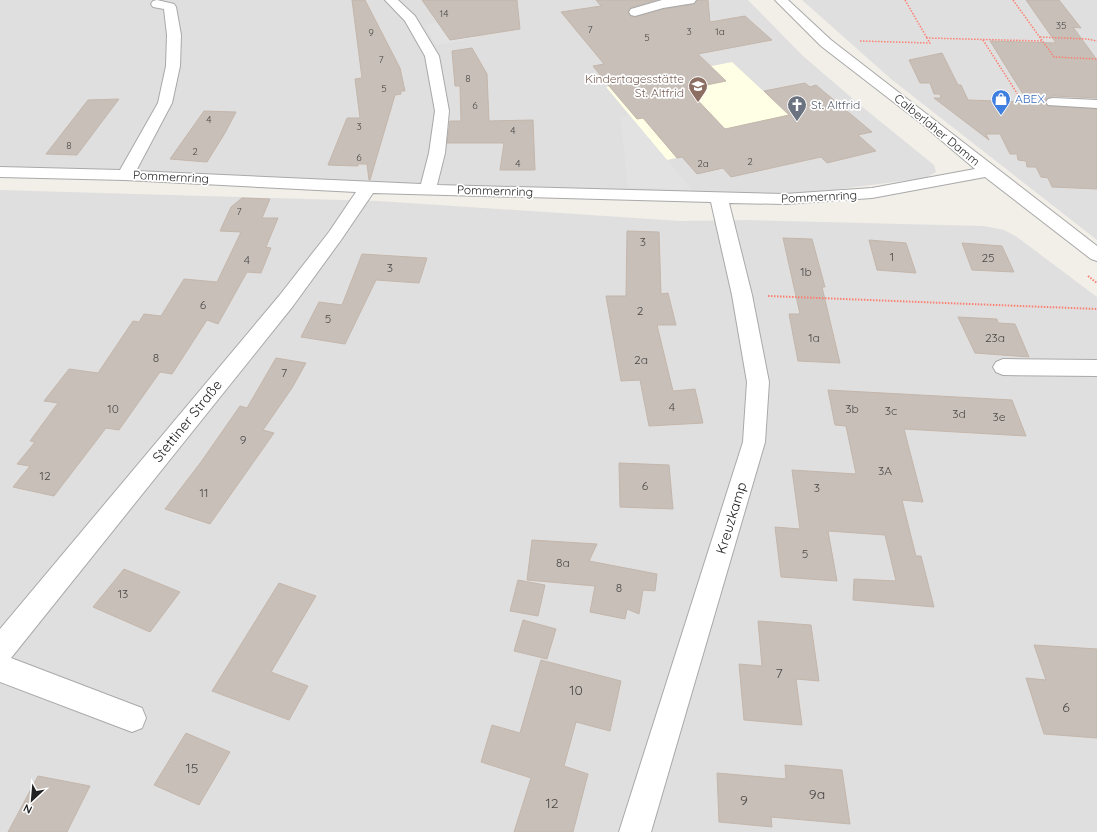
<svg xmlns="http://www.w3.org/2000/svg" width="1097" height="832" font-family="Quicksand,sans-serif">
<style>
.residential{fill:#e0dfdf}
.education{fill:#ffffe5}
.parking{fill:#e2e2e2}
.building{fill:#c7bfb8;stroke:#c4b6ab}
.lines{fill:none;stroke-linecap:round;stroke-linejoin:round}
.minor-casing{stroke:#a9a9a9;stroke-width:2}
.path-far1{stroke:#fa8072;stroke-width:1.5;stroke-dasharray:1.5 1.5;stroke-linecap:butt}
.path{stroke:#fa8072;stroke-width:2;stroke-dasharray:1.5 1.5;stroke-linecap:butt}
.minor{fill:#fff;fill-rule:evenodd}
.labels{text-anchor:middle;stroke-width:3.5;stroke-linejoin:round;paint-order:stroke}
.far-number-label{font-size:10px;fill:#4b4948}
.far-education-label{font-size:12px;fill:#785e54;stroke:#fff;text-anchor:end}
.far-shop-label{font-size:12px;fill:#366cbe;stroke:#fff;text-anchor:start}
.far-worship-label{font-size:12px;fill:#5b616d;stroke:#fff;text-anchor:start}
.far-street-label{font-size:12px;fill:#222;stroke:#fff}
.number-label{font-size:12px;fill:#4b4948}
.street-label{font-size:14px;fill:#222;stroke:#fff}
.near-number-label{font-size:14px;fill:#4b4948}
</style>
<rect width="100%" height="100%" fill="#f2efe9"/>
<path class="residential" d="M 0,0 L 748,0 L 803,56 L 860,105 L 934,165 L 936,172 L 926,178 L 785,196 L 0,172 Z
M 802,0 L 1097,0 L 1097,240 L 891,79 Z
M 0,190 L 378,201 L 680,221 L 746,220 L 984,226 L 1004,230 L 1017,237 L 1097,297 L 1097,832 L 0,832 Z"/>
<path class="education" d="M 732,62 L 789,115 L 742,125 L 756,140 L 667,160 L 606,87 Z"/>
<path class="parking" d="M 455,20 L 467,24 L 476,38 L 436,45 L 425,25 Z
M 629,115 L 667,160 L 692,190 L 628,187 L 620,117 Z"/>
<path class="building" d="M 352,0 L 365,0 L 400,68 L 405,91 L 401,91 L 401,94 L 395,95 L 370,180 L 369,180 L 367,164 L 358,164 L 358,166 L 328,165 L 347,118 L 360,118 L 355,79 L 362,78 Z
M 422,0 L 517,0 L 520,29 L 450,40 Z
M 596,0 L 657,0 L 630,8 L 628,13 L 631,16 L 635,17 L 663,9 L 694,4 L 697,0 L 708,0 L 710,22 L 745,16 L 772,40 L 698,54 L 726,81 L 687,89 L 725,129 L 789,115 L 764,91 L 805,83 L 810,87 L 816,85 L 872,132 L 858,135 L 876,151 L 827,163 L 821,157 L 731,177 L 723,168 L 697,174 L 682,157 L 677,158 L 643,118 L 637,119 L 609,86 L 593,66 L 604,64 L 561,12 L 601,6 Z
M 1026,0 L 1059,0 L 1081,28 L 1073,27 L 1097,60 L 1097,98 L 1053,96 L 1048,98 L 1045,101 L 1048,106 L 1097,109 L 1097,189 L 1052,187 L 1048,178 L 1041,177 L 1036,167 L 1027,167 L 1026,161 L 1018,160 L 1017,154 L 1010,154 L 1000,134 L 986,134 L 989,140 L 934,98 L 941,98 L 940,94 L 934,94 L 930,83 L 920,83 L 909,60 L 942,53 L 958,85 L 961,85 L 968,100 L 1028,102 L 990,41 L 1056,43 Z
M 472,48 L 487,74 L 489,121 L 533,120 L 535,170 L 500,170 L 504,143 L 447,143 L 450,121 L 461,121 L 460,86 L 455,86 L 452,51 Z
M 119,99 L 77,155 L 46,154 L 88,100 Z
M 204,111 L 236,112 L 225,133 L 207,162 L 170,159 Z
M 242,198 L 270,199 L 262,218 L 278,218 L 266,247 L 271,248 L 261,273 L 247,272 L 218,324 L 207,320 L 172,374 L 160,372 L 119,430 L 106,428 L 54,496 L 13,487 L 30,466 L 17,464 L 35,442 L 30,441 L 58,403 L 44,401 L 69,369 L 98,373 L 133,321 L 139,322 L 144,314 L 161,316 L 184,279 L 217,282 L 241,232 L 220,231 L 231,207 Z
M 627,231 L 659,232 L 661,294 L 668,293 L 676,325 L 657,325 L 673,391 L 695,389 L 703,423 L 649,426 L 640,380 L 621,381 L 606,296 L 626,296 Z
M 783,238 L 812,239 L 825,287 L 822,287 L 840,363 L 798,361 L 789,314 L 800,314 Z
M 869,240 L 906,243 L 916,273 L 877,270 Z
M 962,243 L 1002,246 L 1014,272 L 972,270 Z
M 362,254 L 427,258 L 419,283 L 376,280 L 345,344 L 301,337 L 319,302 L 342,305 Z
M 958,317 L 997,319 L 998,323 L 1015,324 L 1029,357 L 975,353 Z
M 276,358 L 306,363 L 292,388 L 263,430 L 274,433 L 210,524 L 165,509 L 201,462 L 240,406 L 247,408 Z
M 828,390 L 1012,400 L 1026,436 L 904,429 L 923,502 L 902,500 L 916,556 L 921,556 L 934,607 L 853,600 L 854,579 L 896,581 L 885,535 L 828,531 L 837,581 L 781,577 L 775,527 L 800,529 L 792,470 L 856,474 L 846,426 L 835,425 Z
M 619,463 L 669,465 L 673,509 L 620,507 Z
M 532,540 L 597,544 L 589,561 L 657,574 L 655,591 L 643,590 L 639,614 L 627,609 L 625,619 L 590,612 L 595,586 L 527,580 Z
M 124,569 L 180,592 L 150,632 L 93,607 Z
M 518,580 L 545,585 L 538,616 L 510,611 Z
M 279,583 L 316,596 L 271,672 L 308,686 L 289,720 L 212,691 Z
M 523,620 L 556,629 L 547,659 L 514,651 Z
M 758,621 L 811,625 L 819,681 L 796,679 L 802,725 L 744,720 L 739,664 L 762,666 Z
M 1034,645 L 1097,649 L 1097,738 L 1044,734 L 1026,678 L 1046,680 Z
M 541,660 L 621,681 L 610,731 L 576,722 L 564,766 L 588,774 L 573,832 L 514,832 L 531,778 L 481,762 L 492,725 L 520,733 Z
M 186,733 L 230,752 L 199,805 L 154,785 Z
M 785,765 L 842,770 L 850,824 L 771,817 L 772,827 L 719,822 L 717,773 L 786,779 Z
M 38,776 L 90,786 L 67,832 L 8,832 Z"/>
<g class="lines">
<g class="minor-casing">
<path id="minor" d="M 157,0 L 174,4 L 176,7 L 181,35 L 180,66 L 172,103 L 136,171 L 421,184 L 429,153 L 435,111 L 425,56 L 405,21 L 385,0 L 398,0 L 415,16 L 439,56 L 449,111 L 445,153 L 437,185 L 785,194 L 872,188 L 975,169 L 922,124 L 821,46 L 775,0 L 788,0 L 831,40 L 1097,246 L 1097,261 L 1091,259 L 985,177 L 872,198 L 785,204 L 729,203 L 752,295 L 769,382 L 765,442 L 651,832 L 619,832 L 743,442 L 747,382 L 732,295 L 711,202 L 373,193 L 341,240 L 293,306 L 11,658 L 142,708 L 146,718 L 142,728 L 132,732 L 0,682 L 0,629 L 279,296 L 329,232 L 356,192 L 125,180 L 0,177 L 0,167 L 120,170 L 158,103 L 166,66 L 167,35 L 164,9 L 153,7 L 151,4 L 153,1 Z
M 662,0 L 696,0 L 694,3 L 663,8 L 635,16 L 631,15 L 629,12 L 631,9 Z
M 1053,98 L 1097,100 L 1097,108 L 1048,105 L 1046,102 L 1048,99 Z
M 1003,359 L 1097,360 L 1097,376 L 1003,375 L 996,372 L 993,367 L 996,362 Z"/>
</g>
<path class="path-far1" d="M 905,0 L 927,38
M 1013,0 L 1054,57 L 1097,59
M 1040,37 L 1087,39 L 1097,41
M 983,40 L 1022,101 L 1034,101
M 860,41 L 930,43 L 927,38 L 1042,41"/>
<path class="path" d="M 1088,276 L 1097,283
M 768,296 L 1097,309"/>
<use href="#minor" class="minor"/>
</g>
<defs>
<g id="school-pin" transform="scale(1)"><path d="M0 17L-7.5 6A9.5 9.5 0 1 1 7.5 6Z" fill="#8d6e63" stroke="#fff"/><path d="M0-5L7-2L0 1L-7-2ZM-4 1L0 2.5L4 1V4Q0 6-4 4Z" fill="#fff"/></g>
<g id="shop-pin" transform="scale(1)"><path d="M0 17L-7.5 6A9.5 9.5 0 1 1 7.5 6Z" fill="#3f7fe0" stroke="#fff"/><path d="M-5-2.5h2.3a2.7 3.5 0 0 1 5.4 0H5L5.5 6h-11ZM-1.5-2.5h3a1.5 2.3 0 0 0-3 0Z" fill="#fff"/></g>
<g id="church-pin" transform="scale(1)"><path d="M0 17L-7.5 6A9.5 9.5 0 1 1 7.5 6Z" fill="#6b7280" stroke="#fff"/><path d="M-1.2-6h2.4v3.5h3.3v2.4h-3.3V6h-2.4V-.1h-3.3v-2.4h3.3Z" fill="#fff"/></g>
</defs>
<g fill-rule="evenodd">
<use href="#school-pin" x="698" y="86"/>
<use href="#shop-pin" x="1001" y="99"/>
<use href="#church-pin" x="797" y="105"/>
</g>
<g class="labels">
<g class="far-number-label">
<text x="444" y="17">14</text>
<text x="1061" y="29">35</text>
<text x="590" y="33">7</text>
<text x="689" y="35">3</text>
<text x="720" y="35">1a</text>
<text x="371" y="36">9</text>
<text x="647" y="41">5</text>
<text x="381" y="63">7</text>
<text x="468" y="82">8</text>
<text x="384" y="92">5</text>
<text x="475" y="109">6</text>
<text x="209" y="123">4</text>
<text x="359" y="130">3</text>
<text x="513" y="134">4</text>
<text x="69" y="149">8</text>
<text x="195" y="155">2</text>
<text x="359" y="161">6</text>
<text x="750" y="165">2</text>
<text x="518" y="167">4</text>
<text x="703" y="167">2a</text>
<text x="239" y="215">7</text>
</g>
<g class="far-education-label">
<text x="684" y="83">Kindertagesstätte<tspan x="684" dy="14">St. Altfrid</tspan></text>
</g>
<g class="far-shop-label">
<text x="1015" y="103">ABEX</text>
</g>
<g class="far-worship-label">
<text x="811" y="109">St. Altfrid</text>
</g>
<g class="far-street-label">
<text transform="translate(937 130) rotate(39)" y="4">Calberlaher Damm</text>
<text transform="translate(171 177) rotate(3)" y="4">Pommernring</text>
<text transform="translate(495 191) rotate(2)" y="4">Pommernring</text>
<text transform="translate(819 197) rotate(-3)" y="4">Pommernring</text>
</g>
<g class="number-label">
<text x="643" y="246">3</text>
<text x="892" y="261">1</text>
<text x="988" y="262">25</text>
<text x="247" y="264">4</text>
<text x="390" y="272">3</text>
<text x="806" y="276">1b</text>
<text x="203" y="309">6</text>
<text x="640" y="315">2</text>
<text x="328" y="323">5</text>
<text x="814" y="342">1a</text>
<text x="995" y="342">23a</text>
<text x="156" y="362">8</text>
<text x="641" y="364">2a</text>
<text x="284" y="377">7</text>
<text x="672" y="411">4</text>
<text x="113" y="413">10</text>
<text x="852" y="413">3b</text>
<text x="891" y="415">3c</text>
<text x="959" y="418">3d</text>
<text x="999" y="421">3e</text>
<text x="243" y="444">9</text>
<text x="885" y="475">3A</text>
<text x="45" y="480">12</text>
<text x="645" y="490">6</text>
<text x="817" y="492">3</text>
<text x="204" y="497">11</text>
<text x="805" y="558">5</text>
<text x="563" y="567">8a</text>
<text x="619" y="592">8</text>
<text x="123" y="598">13</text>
</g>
<g class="street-label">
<text transform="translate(187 421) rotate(-51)" y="5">Stettiner Straße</text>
<text transform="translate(731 518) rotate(-73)" y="5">Kreuzkamp</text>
</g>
<g class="near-number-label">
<text x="779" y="678">7</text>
<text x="576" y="695">10</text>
<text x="1066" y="712">6</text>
<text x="192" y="773">15</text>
<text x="817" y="799">9a</text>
<text x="744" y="805">9</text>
<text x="552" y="808">12</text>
</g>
</g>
<g transform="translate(32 800) rotate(206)" stroke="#ffffff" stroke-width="3" paint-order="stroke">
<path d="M0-3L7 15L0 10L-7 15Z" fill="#222222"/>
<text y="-6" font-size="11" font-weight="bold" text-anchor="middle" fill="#222222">N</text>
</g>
</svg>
